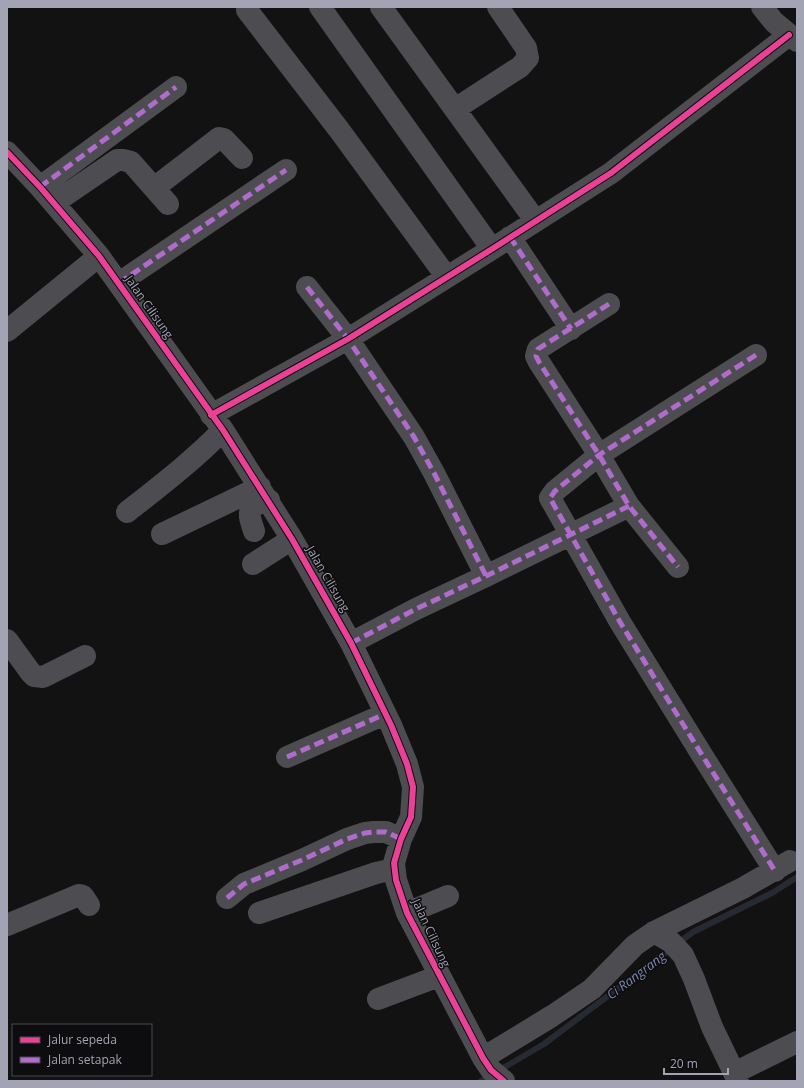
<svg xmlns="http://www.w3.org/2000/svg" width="804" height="1088" font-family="'Open Sans',sans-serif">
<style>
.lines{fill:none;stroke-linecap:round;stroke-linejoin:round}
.stream{stroke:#262a33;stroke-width:6}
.minor{stroke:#4c4c51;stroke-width:22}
.quiet{stroke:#b06ccc;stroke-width:5;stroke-dasharray:10 5;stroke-linecap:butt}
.cycleway-casing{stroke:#0d0c0e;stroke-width:8}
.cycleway{stroke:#ea4096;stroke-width:6}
.labels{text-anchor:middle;stroke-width:3;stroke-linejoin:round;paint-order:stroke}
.street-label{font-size:12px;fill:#a3a4b3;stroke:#0d0c0e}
.water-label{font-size:13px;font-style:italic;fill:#7b89ad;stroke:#0d0c0e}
</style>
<rect width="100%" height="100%" fill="#121212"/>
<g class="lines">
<path class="stream" d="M 481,1081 L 544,1044 L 693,932 L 772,893 L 797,877"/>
<path class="minor" d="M 320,7 L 492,249
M 381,7 L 535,220
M 762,7 L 774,22 L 797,41
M 247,10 L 340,131 L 446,276
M 455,109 L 520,67 L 528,58 L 526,48 L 498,7
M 7,152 L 40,187 L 99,256 L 223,430 L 292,539 L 351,643 L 391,725 L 407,764 L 413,787 L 411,817 L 401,839 L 394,863 L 396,880 L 407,913 L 483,1058 L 491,1070 L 504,1081
M 40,187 L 176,87
M 154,188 L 219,138 L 224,139 L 242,158
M 54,203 L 117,160 L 123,160 L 131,162 L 168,204
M 510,237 L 571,329
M 119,283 L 286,170
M 307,287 L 348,339 L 414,437 L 434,473 L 486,576
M 609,304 L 538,349 L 536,356 L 539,362 L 599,455 L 629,506 L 678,567
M 7,331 L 99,256
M 756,355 L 599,455 L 555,491 L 550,498 L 620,622 L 702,755 L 775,871
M 211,415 L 348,339 L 492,249 L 611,173 L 789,35
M 127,512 C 160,486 194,460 223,430
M 254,531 C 247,511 247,506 269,500
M 162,534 L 260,487
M 253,564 L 292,539
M 7,640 L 31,673 L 34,676 L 43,677 L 85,656
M 351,643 L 416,609 L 486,576 L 629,506
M 287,757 L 385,714
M 227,898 L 244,884 L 302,860 L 347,839 L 365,833 L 374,832 L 386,832 L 401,839
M 259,913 L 376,873 L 394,869
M 407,913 L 448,896
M 7,925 L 79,895 L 83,896 L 89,905
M 654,932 L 671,942 L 683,955 L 694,979 L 712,1027 L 738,1081
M 378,999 L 439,976
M 483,1058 L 552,1016 L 592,989 L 635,945 L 654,932 L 743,888 L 790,861
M 734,1073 L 797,1042"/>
<path class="quiet" d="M 40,187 L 176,87
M 510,237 L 571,329
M 119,283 L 286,170
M 307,287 L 348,339 L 414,437 L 434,473 L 486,576
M 609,304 L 538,349 L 536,356 L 539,362 L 599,455 L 629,506 L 678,567
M 756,355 L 599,455 L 555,491 L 550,498 L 620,622 L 702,755 L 775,871
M 351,643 L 416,609 L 486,576 L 629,506
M 287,757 L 385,714
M 227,898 L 244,884 L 302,860 L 347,839 L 365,833 L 374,832 L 386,832 L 401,839"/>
<g class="cycleway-casing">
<path id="cycleway" d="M 7,152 L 40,187 L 99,256 L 223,430 L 292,539 L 351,643 L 391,725 L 407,764 L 413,787 L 411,817 L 401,839 L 394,863 L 396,880 L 407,913 L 483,1058 L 491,1070 L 504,1081
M 211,415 L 348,339 L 492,249 L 611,173 L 789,35"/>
</g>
<use href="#cycleway" class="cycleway"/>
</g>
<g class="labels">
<g class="street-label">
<text transform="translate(149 307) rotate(55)" y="4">Jalan Cilisung</text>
<text transform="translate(328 579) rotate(60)" y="4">Jalan Cilisung</text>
<text transform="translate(431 933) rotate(65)" y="4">Jalan Cilisung</text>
</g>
<g class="water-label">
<text transform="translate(636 975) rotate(-37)" y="5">Ci Rangrang</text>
</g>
</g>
<rect width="804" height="1088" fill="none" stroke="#a3a4b3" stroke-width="16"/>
<rect x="12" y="1024" width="140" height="52" fill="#0d0c0e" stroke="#494950"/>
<rect x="20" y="1037" width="20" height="6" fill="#ea4096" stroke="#494950"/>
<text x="48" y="1044" font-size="12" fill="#a3a4b3">Jalur sepeda</text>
<rect x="20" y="1057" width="20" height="6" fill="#b06ccc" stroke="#494950"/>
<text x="48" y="1064" font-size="12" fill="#a3a4b3">Jalan setapak</text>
<path d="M664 1068v6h64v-6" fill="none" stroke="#a3a4b3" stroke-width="2"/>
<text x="670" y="1068" font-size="12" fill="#a3a4b3" stroke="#0d0c0e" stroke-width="3" paint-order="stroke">20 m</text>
</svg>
